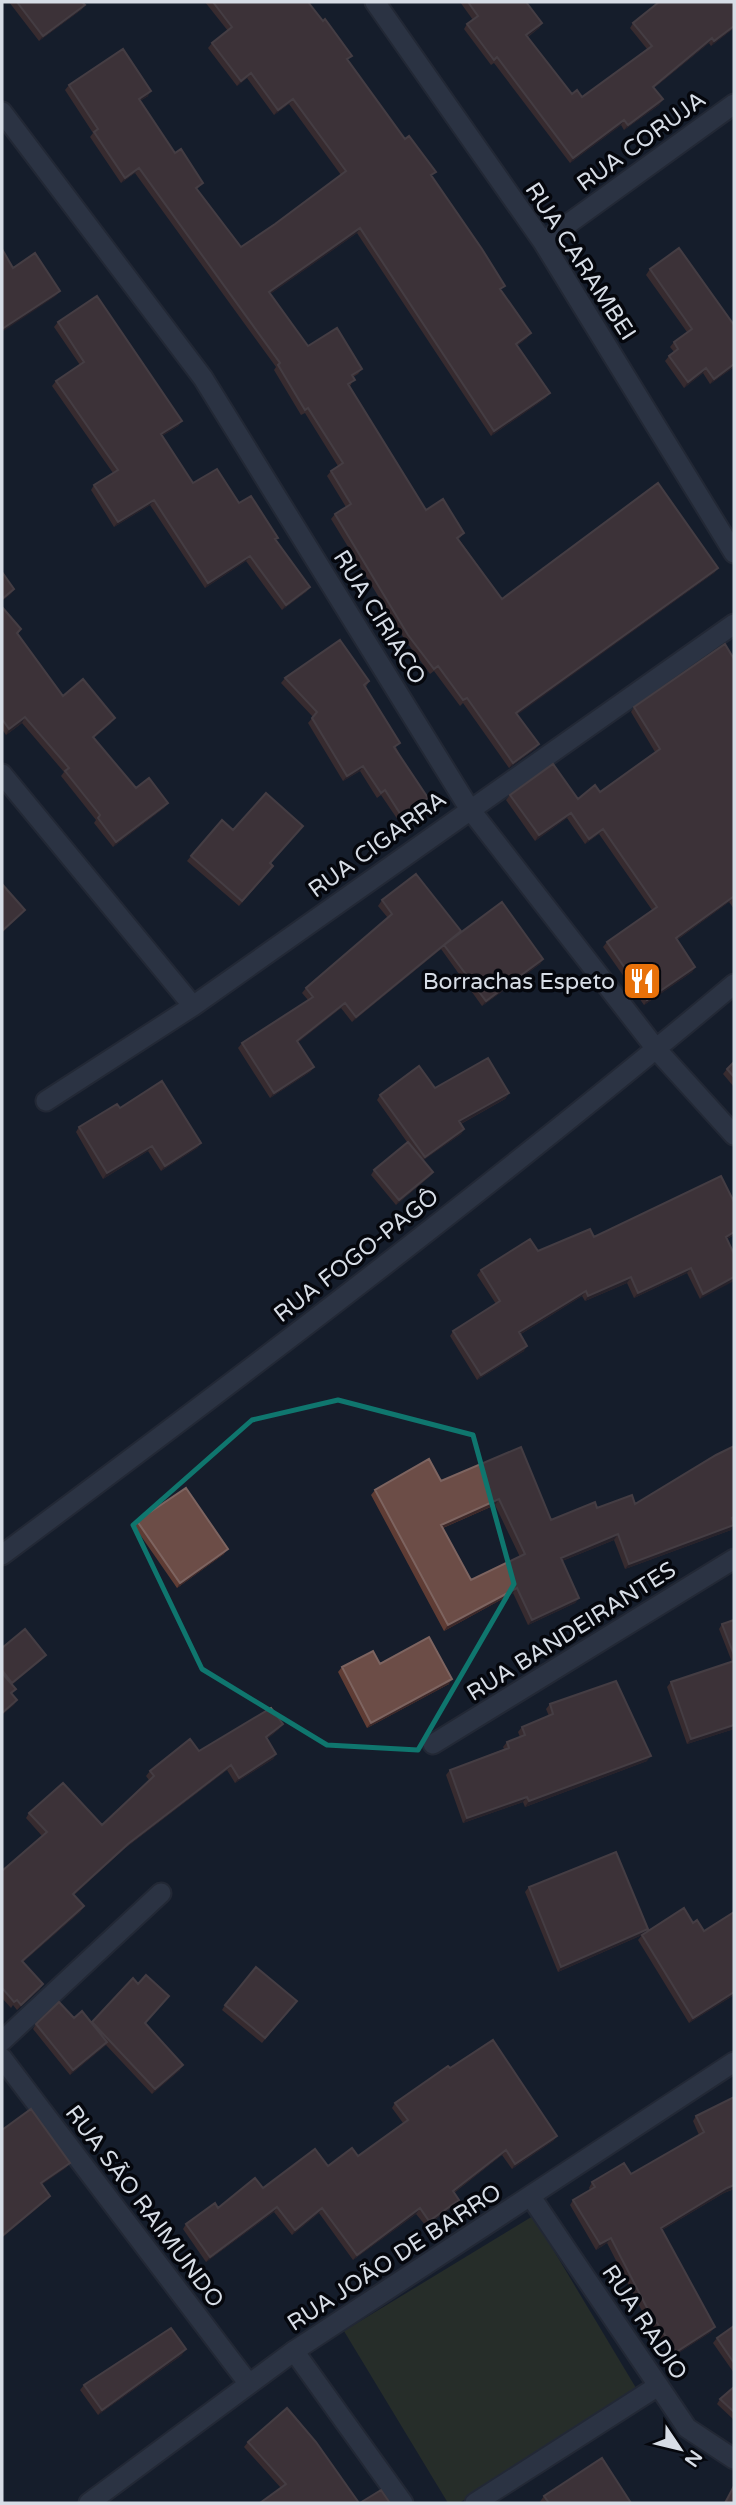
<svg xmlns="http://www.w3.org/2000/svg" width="736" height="2505" font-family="'Varela Round',sans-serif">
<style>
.green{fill:#3b4226}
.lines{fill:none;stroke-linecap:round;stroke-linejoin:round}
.minor-casing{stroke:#323641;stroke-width:23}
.tertiary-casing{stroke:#323641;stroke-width:23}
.minor{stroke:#464f5f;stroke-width:19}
.tertiary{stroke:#464f5f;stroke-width:19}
.wall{fill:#5f3c34;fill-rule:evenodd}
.shaded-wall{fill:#3c2829}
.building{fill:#6c4d47;stroke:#7d6460;stroke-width:2;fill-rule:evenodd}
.marked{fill:none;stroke:#0f766e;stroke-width:5;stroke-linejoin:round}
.labels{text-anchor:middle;stroke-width:7;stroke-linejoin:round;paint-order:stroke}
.street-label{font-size:23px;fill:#d7dde6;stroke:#05070d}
.poi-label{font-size:23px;fill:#d7dde6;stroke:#05070d;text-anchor:end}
</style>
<rect width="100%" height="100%" fill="#161d2b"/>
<path class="green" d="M 533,2216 L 639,2393 L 459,2503 L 448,2503 L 344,2331 Z"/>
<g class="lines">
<g class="minor-casing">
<path id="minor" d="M 375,2 L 543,242 L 734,553
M 2,112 L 203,378 L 469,808 L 657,1050 L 734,1135
M 543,242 L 734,104
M 2,774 L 193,1006
M 46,1101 L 193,1006 L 734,624
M 2,1555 C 250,1370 497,1183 734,984
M 433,1744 L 734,1559
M 2,2041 L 161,1893
M 2,2058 L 249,2384
M 531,2197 L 687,2428 L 734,2459
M 294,2351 L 403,2503
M 475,2503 L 658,2386"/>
</g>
<g class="tertiary-casing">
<path id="tertiary" d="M 89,2503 L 294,2351 L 734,2062"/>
</g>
<use href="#minor" class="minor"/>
<use href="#tertiary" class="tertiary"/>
</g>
<path class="wall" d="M 9,2 L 82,2 L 85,5 L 81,10 L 39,41 Z
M 205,2 L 308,2 L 348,61 L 432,177 L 502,291 L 527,338 L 517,346 L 546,398 L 491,436 L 357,233 L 270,294 L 308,346 L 362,369 L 358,374 L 353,377 L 351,385 L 349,386 L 426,510 L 464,533 L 459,539 L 502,599 L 718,568 L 714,573 L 517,714 L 539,744 L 535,749 L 509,768 L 463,703 L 460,706 L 434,671 L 430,674 L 405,640 L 331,519 L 335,514 L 346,507 L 327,476 L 331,471 L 338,466 L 305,413 L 301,415 L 274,370 L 276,367 L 135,173 L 121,183 L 90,137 L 93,133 L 65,90 L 69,85 L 148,96 L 140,101 L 175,153 L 203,183 L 197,189 L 241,247 L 275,224 L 341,175 L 289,104 L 274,115 L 247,78 L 237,86 L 208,48 L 212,43 L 228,31 Z
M 460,2 L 526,2 L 542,23 L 539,28 L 528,37 L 572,94 L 582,97 L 647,49 L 630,28 L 633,23 L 734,28 L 711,46 L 709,43 L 654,88 L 663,99 L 659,105 L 624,130 L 621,125 L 570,163 L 494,63 L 491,65 L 464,29 L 467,24 L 473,20 Z
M 650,269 L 734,367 L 710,384 L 703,373 L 684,388 L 665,361 L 669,356 L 674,352 L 670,347 L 674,342 L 687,332 L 646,275 Z
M 58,322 L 182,421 L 178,426 L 162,436 L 193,483 L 239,503 L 278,538 L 276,540 L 310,587 L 306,592 L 282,610 L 246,561 L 205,588 L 150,505 L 114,527 L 91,490 L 94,485 L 113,473 L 52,386 L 56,381 L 80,365 L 54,327 Z
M 2,607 L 21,629 L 18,634 L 63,696 L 111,723 L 94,738 L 136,788 L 168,803 L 164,808 L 113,847 L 94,823 L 96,820 L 61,776 L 64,772 L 22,723 L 6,735 L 2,729 Z
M 734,659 L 734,909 L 729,902 L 677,940 L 695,967 L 692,972 L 644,1005 L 603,947 L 607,942 L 652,910 L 599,834 L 585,844 L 567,818 L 535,841 L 506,800 L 510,795 L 578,799 L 600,792 L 655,752 L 631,712 L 634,707 Z
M 285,678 L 369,681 L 366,687 L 424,803 L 398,820 L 381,795 L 377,798 L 360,771 L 343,781 L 308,723 L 313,717 L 281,683 Z
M 303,826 L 270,864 L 273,866 L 270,871 L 239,906 L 187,861 L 191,856 L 233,830 Z
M 382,900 L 461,931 L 458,934 L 543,959 L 540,964 L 482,1006 L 441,949 L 352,1022 L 341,1008 L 298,1042 L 314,1067 L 310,1072 L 270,1098 L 238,1048 L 242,1043 L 308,1000 L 302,993 L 306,988 L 388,918 L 378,906 Z
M 734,1062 L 734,1087 L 723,1074 L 727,1069 Z
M 435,1088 L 509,1093 L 505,1099 L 461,1124 L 464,1129 L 461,1134 L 423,1160 L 433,1172 L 429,1177 L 396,1205 L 371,1175 L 374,1170 L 407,1142 L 377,1100 L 380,1095 Z
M 120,1108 L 201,1143 L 197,1148 L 161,1171 L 148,1151 L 103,1179 L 76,1132 L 79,1127 Z
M 734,1202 L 734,1235 L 727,1239 L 734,1254 L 700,1299 L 687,1273 L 634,1298 L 627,1283 L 585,1301 L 582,1296 L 521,1334 L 524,1351 L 477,1380 L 450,1336 L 453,1331 L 496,1304 L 477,1275 L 481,1270 L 538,1251 Z
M 734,1446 L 734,1521 L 731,1530 L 625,1569 L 614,1540 L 562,1561 L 579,1598 L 575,1603 L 528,1625 L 513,1593 L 444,1631 L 371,1495 L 375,1490 L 441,1481 L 521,1447 L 551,1520 L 597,1508 L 635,1504 ZM 495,1505 L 520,1557 L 471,1580 L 443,1528 Z
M 137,1521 L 224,1554 L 177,1588 L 134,1526 Z
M 734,1620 L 734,1729 L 687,1744 L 667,1687 L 671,1682 L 732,1662 L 719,1629 L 722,1624 Z
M 380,1664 L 449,1684 L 367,1728 L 338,1672 L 342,1667 Z
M 550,1704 L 647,1761 L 525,1807 L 523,1802 L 463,1823 L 446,1775 L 450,1770 L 504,1749 L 503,1747 L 507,1742 L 520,1737 L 518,1732 L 522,1727 L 549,1716 L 546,1709 Z
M 279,1729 L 267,1739 L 276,1754 L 273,1759 L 235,1783 L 227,1770 L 124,1849 L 74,1895 L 84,1906 L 80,1912 L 23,1962 L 40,1989 L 17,2010 L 13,2005 L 11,2008 L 2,1998 L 2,1871 L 42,1836 L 26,1818 L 29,1813 L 102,1825 L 149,1780 L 146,1776 L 150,1771 L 199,1751 Z
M 529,1887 L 645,1933 L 693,1923 L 704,1931 L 734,1912 L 734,1995 L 689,2023 L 638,1940 L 642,1935 L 558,1972 L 525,1892 Z
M 133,1978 L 138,1984 L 169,1996 L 145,2023 L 180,2070 L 152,2094 L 106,2045 L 70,2075 L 33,2029 L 36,2024 L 74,2018 L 92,2023 Z
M 225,2005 L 293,2006 L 262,2043 L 222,2010 Z
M 450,2068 L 557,2136 L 553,2141 L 512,2169 L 502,2155 L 454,2193 L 459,2200 L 455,2205 L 426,2226 L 416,2214 L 353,2260 L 319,2213 L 292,2235 L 274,2212 L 206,2262 L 183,2229 L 186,2224 L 218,2208 L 263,2188 L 358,2156 L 403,2123 L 392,2108 L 395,2103 Z
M 734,2097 L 734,2189 L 724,2193 L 662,2230 L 711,2332 L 672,2357 L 642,2311 L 607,2243 L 596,2250 L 570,2205 L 573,2200 L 590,2190 L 589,2188 L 592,2182 L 631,2174 L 699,2135 L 693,2121 L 696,2116 Z
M 734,2326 L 734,2373 L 713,2343 L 717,2338 Z
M 182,2355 L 98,2415 L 80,2390 L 84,2385 Z
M 734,2387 L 734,2420 L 717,2404 L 720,2399 Z
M 248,2442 L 359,2503 L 281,2488 L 244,2447 Z
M 544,2496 L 631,2503 L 539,2503 Z"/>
<path class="shaded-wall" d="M 85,5 L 81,10 L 39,41 L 43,36 Z
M 542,23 L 539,28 L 523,40 L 526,35 Z
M 734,26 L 734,28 L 711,46 L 714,41 Z
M 712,38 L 709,43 L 649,92 L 653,87 Z
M 251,73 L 247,78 L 237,86 L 241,81 Z
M 151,91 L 148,96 L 135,104 L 139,99 Z
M 293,99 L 289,104 L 274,115 L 278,110 Z
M 663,99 L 659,105 L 624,130 L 628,125 Z
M 624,120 L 621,125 L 570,163 L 573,158 Z
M 139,168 L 135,173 L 121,183 L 125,178 Z
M 360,228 L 357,233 L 266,297 L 269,292 Z
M 60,291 L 56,296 L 2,332 L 2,329 Z
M 531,333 L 527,338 L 512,349 L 516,344 Z
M 734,364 L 734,367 L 710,384 L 714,379 Z
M 706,368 L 703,373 L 684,388 L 688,382 Z
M 550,393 L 546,398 L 491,436 L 494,431 Z
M 182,421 L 178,426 L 157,439 L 161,434 Z
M 154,500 L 150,505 L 114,527 L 118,522 Z
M 250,556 L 246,561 L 205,588 L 208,583 Z
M 718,568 L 714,573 L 513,718 L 516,713 Z
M 310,587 L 306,592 L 282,610 L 286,605 Z
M 14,589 L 11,594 L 2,601 L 2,599 Z
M 25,717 L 22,723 L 6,735 L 9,729 Z
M 115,718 L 111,723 L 89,742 L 93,737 Z
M 539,744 L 535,749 L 509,768 L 513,763 Z
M 363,766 L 360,771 L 343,781 L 347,776 Z
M 428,798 L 424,803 L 398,820 L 401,815 Z
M 168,803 L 164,808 L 113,847 L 116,842 Z
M 571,813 L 567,818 L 535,841 L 539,835 Z
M 603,829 L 599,834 L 585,844 L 589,839 Z
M 733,897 L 729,902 L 672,943 L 676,938 Z
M 25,910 L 21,915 L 2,933 L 2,931 Z
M 461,931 L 457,936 L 444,945 L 441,949 L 352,1022 L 356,1017 Z
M 543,959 L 540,964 L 482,1006 L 486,1001 Z
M 695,967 L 692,972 L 644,1005 L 647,1000 Z
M 345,1003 L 341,1008 L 294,1046 L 297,1041 Z
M 314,1067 L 310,1072 L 270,1098 L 274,1093 Z
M 509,1093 L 505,1099 L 455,1127 L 459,1121 Z
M 464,1129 L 461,1134 L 421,1162 L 425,1157 Z
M 201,1143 L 197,1148 L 161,1171 L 165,1166 Z
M 152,1146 L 148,1151 L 103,1179 L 107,1173 Z
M 433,1172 L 429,1177 L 396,1205 L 399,1200 Z
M 734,1232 L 734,1235 L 722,1242 L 726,1237 Z
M 691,1268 L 687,1273 L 634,1298 L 638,1293 Z
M 631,1277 L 627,1283 L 585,1301 L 588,1296 Z
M 734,1277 L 734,1281 L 700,1299 L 703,1294 Z
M 586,1291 L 582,1296 L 516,1337 L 519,1332 Z
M 527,1346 L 524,1351 L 477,1380 L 481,1375 Z
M 499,1499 L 495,1505 L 438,1530 L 441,1525 Z
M 734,1525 L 731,1530 L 625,1569 L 629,1564 Z
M 618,1534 L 614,1540 L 557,1563 L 561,1558 Z
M 228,1549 L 224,1554 L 177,1588 L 180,1583 Z
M 517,1588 L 513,1593 L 444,1631 L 448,1625 Z
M 579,1598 L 575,1603 L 528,1625 L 532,1620 Z
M 46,1655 L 42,1660 L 8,1688 L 12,1683 Z
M 452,1679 L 449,1684 L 367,1728 L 371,1723 Z
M 17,1700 L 14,1705 L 2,1715 L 2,1713 Z
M 283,1724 L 279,1729 L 262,1743 L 266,1737 Z
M 734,1725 L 734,1729 L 687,1744 L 691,1739 Z
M 276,1754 L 273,1759 L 235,1783 L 239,1778 Z
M 651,1756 L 647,1761 L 525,1807 L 529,1801 Z
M 231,1765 L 227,1770 L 124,1849 L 69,1899 L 73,1894 L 128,1844 Z
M 527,1797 L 523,1802 L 463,1823 L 467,1818 Z
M 84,1906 L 80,1912 L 18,1966 L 22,1961 Z
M 648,1929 L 644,1934 L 558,1972 L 561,1967 Z
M 43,1984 L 40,1989 L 17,2010 L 21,2005 Z
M 734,1992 L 734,1995 L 689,2023 L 693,2018 Z
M 107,2042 L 104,2047 L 70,2075 L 73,2070 Z
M 183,2065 L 180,2070 L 152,2094 L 155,2089 Z
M 557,2136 L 553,2141 L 512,2169 L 515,2164 Z
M 506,2150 L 502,2155 L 449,2196 L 453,2191 Z
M 70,2163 L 66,2168 L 37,2188 L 41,2183 Z
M 734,2185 L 734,2189 L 724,2193 L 657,2233 L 661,2228 L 727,2188 Z
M 50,2196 L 46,2201 L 2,2238 L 2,2236 Z
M 459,2200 L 455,2205 L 426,2226 L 429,2221 Z
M 277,2207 L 274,2212 L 206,2262 L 210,2257 Z
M 322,2208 L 319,2213 L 292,2235 L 295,2230 Z
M 420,2208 L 416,2214 L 353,2260 L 357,2255 Z
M 611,2238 L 607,2243 L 596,2250 L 600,2244 Z
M 715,2327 L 711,2332 L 672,2357 L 676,2352 Z
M 186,2349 L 182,2355 L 98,2415 L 102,2410 Z"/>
<path class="building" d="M 17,2 L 82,2 L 85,5 L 43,36 Z
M 213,2 L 308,2 L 323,21 L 325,19 L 352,56 L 347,59 L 405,139 L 409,136 L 436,172 L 431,175 L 482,249 L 505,286 L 500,289 L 531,333 L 516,344 L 550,393 L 494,431 L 360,228 L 269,292 L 308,346 L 337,328 L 362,369 L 352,375 L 355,380 L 348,384 L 426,510 L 443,499 L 464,533 L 457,538 L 502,599 L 658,483 L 718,568 L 516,713 L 539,744 L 513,763 L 467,698 L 463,700 L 438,666 L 434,669 L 408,635 L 335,514 L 351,504 L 331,471 L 343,463 L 308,408 L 305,410 L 278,365 L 280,363 L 139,168 L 125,178 L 94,132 L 98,129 L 69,85 L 123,49 L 151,91 L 139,99 L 175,153 L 181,149 L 203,183 L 196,188 L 241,247 L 275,224 L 346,171 L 293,99 L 278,110 L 251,73 L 241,81 L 212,43 L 232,27 Z
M 468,2 L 526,2 L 542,23 L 526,35 L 572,94 L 577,90 L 582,97 L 652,46 L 633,23 L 659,2 L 734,2 L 734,26 L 714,41 L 712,38 L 653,87 L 663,99 L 628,125 L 624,120 L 573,158 L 497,57 L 494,60 L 467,24 L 478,16 Z
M 679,248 L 734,325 L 734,364 L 714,379 L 706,368 L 688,382 L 669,356 L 678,349 L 674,342 L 692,329 L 650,269 Z
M 2,249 L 13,268 L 35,253 L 60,291 L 2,329 Z
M 97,296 L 182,421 L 161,434 L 193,483 L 217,469 L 239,503 L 251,496 L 278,538 L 275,539 L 310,587 L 286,605 L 250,556 L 208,583 L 154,500 L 118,522 L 94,485 L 118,470 L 56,381 L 84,362 L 58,322 Z
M 2,572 L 14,589 L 2,599 Z
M 2,607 L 21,629 L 17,633 L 63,696 L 83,679 L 115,718 L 93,737 L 136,788 L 149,778 L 168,803 L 116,842 L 98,818 L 100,815 L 65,771 L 69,768 L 25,717 L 9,729 L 2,719 Z
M 340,640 L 369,681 L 364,685 L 400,743 L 394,747 L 428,798 L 401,815 L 385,790 L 381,793 L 363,766 L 347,776 L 312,718 L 317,712 L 285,678 Z
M 725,644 L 734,659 L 734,899 L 733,897 L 676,938 L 695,967 L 647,1000 L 607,942 L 657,907 L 603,829 L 589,839 L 571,813 L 539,835 L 510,795 L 553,764 L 578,799 L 595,785 L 600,792 L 660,749 L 634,707 Z
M 266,793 L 303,826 L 270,863 L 273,866 L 242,901 L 191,856 L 222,820 L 233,830 Z
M 416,874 L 461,931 L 356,1017 L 345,1003 L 297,1041 L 314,1067 L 274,1093 L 242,1043 L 313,997 L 306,988 L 392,914 L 382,900 Z
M 2,884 L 25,910 L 2,931 Z
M 502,902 L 543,959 L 486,1001 L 444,945 Z
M 488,1058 L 509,1093 L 459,1121 L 464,1129 L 425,1157 L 380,1095 L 419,1066 L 435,1088 Z
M 734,1062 L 734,1077 L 727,1069 Z
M 162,1081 L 201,1143 L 165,1166 L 152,1146 L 107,1173 L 79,1127 L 117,1104 L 120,1108 Z
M 408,1142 L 433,1172 L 399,1200 L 374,1170 Z
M 721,1176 L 734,1202 L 734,1232 L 726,1237 L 734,1254 L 734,1277 L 703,1294 L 691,1268 L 638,1293 L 631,1277 L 588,1296 L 586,1291 L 519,1332 L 527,1346 L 481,1375 L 453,1331 L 500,1301 L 481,1270 L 530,1239 L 538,1251 L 590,1229 L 594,1237 Z
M 734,1446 L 734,1517 L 732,1518 L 734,1525 L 629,1564 L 618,1534 L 561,1558 L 579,1598 L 532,1620 L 517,1588 L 448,1625 L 375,1490 L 429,1459 L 441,1481 L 521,1447 L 551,1520 L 595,1502 L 597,1508 L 632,1495 L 635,1504 L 716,1455 ZM 499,1499 L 525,1554 L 471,1580 L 441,1525 Z
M 186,1488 L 228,1549 L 180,1583 L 137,1521 Z
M 734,1620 L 734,1655 L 722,1624 Z
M 25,1629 L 46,1655 L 12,1683 L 2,1670 L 2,1648 Z
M 429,1637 L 452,1679 L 371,1723 L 342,1667 L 373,1651 L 380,1664 Z
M 734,1661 L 734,1725 L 691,1739 L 671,1682 Z
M 2,1673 L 16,1689 L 11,1693 L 17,1700 L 2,1713 Z
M 616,1681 L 651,1756 L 529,1801 L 527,1797 L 467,1818 L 450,1770 L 509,1748 L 507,1742 L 525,1735 L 522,1727 L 553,1714 L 550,1704 Z
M 271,1708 L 283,1724 L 266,1737 L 276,1754 L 239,1778 L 231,1765 L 128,1844 L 73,1894 L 84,1906 L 22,1961 L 43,1984 L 21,2005 L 17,2000 L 14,2002 L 2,1988 L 2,1871 L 47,1832 L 29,1813 L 63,1783 L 102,1825 L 154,1776 L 150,1771 L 190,1739 L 199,1751 Z
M 616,1852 L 648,1929 L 561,1967 L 529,1887 Z
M 684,1908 L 693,1923 L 697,1920 L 704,1931 L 734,1912 L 734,1992 L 693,2018 L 642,1935 Z
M 256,1967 L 297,2001 L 265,2038 L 225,2005 Z
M 146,1975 L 169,1996 L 145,2023 L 183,2065 L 155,2089 L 92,2022 L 133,1978 L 138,1984 Z
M 59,2002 L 74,2018 L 82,2011 L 107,2042 L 73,2070 L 36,2024 Z
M 493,2040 L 557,2136 L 515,2164 L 506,2150 L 453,2191 L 459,2200 L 429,2221 L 420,2208 L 357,2255 L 322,2208 L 295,2230 L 277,2207 L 210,2257 L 186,2224 L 215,2203 L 218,2208 L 255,2178 L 263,2188 L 315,2149 L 328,2166 L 352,2148 L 358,2156 L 408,2120 L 395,2103 L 448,2066 L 450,2068 Z
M 734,2097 L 734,2185 L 727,2188 L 661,2228 L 715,2327 L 676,2352 L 646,2306 L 611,2238 L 600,2244 L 573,2200 L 595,2187 L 592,2182 L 624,2163 L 631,2174 L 704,2132 L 696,2116 Z
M 31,2109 L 70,2163 L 41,2183 L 50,2196 L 2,2236 L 2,2130 Z
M 734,2326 L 734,2363 L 717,2338 Z
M 171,2328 L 186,2349 L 102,2410 L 84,2385 Z
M 734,2387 L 734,2412 L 720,2399 Z
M 287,2408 L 316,2442 L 359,2503 L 260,2503 L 286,2484 L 248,2442 Z
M 602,2458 L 631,2503 L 549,2503 L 544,2496 Z
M 734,2486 L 734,2503 L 725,2503 Z
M 381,2490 L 390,2503 L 360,2503 Z"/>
<path d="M0 0H736V2505H0ZM 338,1400 L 473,1435 L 514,1584 L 418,1750 L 327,1745 L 202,1669 L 133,1525 L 252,1420 Z" fill="#161d2b" fill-opacity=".55" fill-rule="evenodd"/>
<path class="marked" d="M 338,1400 L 473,1435 L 514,1584 L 418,1750 L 327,1745 L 202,1669 L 133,1525 L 252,1420 Z"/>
<defs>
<g id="restaurant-square" transform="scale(2.0125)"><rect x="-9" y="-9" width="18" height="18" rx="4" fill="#e8710a" stroke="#05070d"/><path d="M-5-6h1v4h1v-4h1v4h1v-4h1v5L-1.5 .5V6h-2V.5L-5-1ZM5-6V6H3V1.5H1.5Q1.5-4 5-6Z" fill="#fff"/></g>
</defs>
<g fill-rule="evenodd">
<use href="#restaurant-square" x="642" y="981"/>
</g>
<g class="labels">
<g class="street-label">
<text transform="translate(641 141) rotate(-36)" y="8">RUA CORUJA</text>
<text transform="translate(581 261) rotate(57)" y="8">RUA CARAMBEI</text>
<text transform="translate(380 617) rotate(58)" y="8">RUA CIRIACO</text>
<text transform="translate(377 844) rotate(-36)" y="8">RUA CIGARRA</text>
<text transform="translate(356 1255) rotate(-38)" y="8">RUA FOGO-PAGÔ</text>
<text transform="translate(571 1631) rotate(-32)" y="8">RUA BANDEIRANTES</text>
<text transform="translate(145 2206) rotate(53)" y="8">RUA SÃO RAIMUNDO</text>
<text transform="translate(394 2257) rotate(-33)" y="8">RUA JOÃO DE BARRO</text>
<text transform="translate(645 2322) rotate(56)" y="8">RUA RADIO</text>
</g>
<g class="poi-label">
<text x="615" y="989">Borrachas Espeto</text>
</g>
</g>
<rect width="736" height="2505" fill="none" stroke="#d7dde6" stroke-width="7"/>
<g transform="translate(680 2449) rotate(125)" stroke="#05070d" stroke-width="5" paint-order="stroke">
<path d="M0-5L12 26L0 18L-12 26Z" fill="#d7dde6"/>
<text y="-10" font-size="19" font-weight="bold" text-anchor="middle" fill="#d7dde6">N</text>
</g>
</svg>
